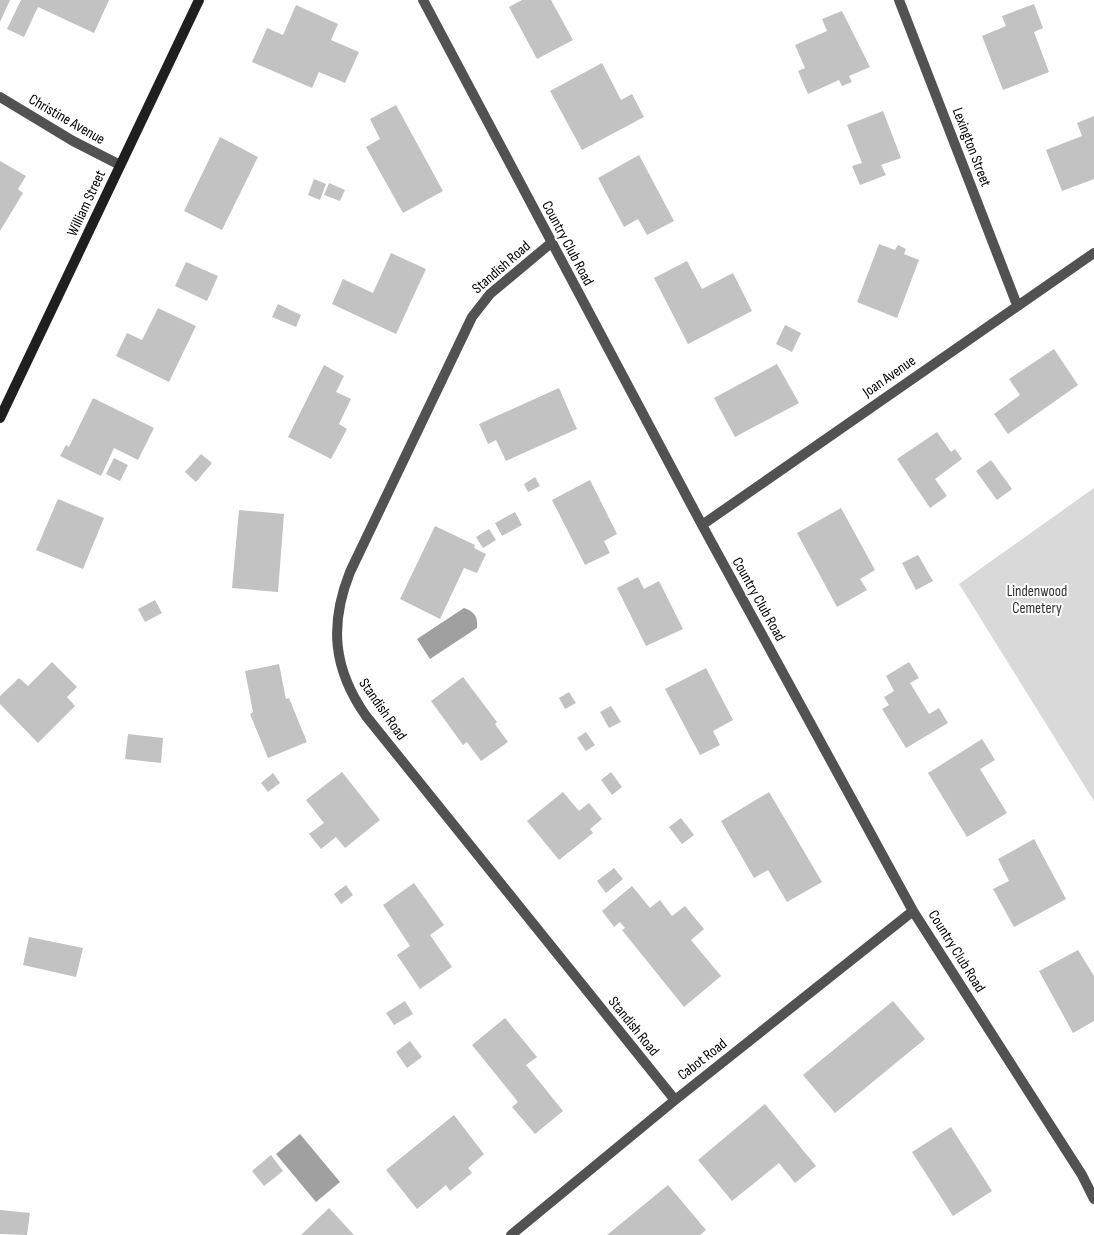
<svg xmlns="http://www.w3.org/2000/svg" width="1094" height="1235" font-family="'Sofia Sans Condensed',sans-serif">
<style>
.green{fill:#d9d9d9}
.water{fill:#a0a0a0}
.building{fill:#c2c2c2}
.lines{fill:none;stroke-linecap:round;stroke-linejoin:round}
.minor{stroke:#525252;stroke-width:10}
.secondary{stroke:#1f1f1f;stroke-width:10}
.labels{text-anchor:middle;stroke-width:4;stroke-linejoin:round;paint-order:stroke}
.street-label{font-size:15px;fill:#000;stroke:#fff}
.park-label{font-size:15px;fill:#303030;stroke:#fff}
</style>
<rect width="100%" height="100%" fill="#fff"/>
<path class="green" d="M 1094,488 L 1094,801 L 959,584 Z"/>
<path class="water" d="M 464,608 C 475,612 478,617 477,628 L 430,659 L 417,639 Z
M 300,1134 L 340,1182 L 316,1202 L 276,1154 Z"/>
<path class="building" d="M 0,0 L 10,0 L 0,22 Z
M 21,0 L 109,0 L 94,33 L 38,7 L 24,37 L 7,29 Z
M 522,0 L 551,0 L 573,40 L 537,59 L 509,7 Z
M 1034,4 L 1043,28 L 1034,32 L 1049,72 L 1003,90 L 982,36 L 1006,26 L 1002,16 Z
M 296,5 L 338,24 L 331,40 L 359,52 L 345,83 L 319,72 L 312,88 L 252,62 L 267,28 L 283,35 Z
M 842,11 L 870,67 L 849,76 L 852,82 L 842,86 L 839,80 L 808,94 L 798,71 L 805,68 L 795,45 L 827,31 L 822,19 Z
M 602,63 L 621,100 L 632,94 L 644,117 L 582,150 L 550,91 Z
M 396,105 L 443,191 L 403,213 L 366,147 L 380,139 L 370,119 Z
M 883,111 L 901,158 L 881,165 L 886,175 L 860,185 L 852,166 L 862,163 L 847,125 Z
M 1094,116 L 1094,179 L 1062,191 L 1046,150 L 1082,136 L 1077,123 Z
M 220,137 L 258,157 L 222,230 L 184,211 Z
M 639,155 L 674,221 L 647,235 L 638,219 L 624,227 L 598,178 Z
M 0,161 L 26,176 L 18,189 L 23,193 L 0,231 Z
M 314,179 L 326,184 L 320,200 L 308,195 Z
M 329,183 L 345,190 L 340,201 L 324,195 Z
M 879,244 L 895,250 L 898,245 L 906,249 L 904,254 L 919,260 L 897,318 L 857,302 Z
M 391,253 L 426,269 L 396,334 L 332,304 L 343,279 L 373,293 Z
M 687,261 L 702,289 L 733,273 L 752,311 L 688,344 L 654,278 Z
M 186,262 L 218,276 L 207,301 L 175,286 Z
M 278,304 L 301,315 L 296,327 L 272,317 Z
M 158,308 L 196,326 L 169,382 L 116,356 L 127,333 L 142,340 Z
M 785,325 L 801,333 L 792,352 L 776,344 Z
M 1054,349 L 1078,385 L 1008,434 L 994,414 L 1020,395 L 1009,379 Z
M 777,364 L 799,403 L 735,437 L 714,398 Z
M 324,365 L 344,376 L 336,392 L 351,399 L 339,424 L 347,429 L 331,459 L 288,437 Z
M 559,388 L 577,429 L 506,461 L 496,440 L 488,444 L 479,424 Z
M 93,398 L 154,428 L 138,460 L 114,448 L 101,476 L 60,456 L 66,445 L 69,447 Z
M 937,432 L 951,452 L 955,449 L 962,459 L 935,479 L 947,496 L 930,508 L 897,459 Z
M 201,454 L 212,463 L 196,482 L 185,472 Z
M 114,458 L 128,465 L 120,481 L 106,474 Z
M 991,460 L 1012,489 L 997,500 L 976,471 Z
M 535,477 L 540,486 L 528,492 L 524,484 Z
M 590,480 L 617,534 L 604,541 L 610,553 L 585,565 L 552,500 Z
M 58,499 L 104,518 L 83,569 L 36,550 Z
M 841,508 L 875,570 L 860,579 L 867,590 L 837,607 L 797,533 Z
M 239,510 L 284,514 L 278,592 L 232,588 Z
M 515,512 L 522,525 L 502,536 L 495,523 Z
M 435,526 L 475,545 L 474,548 L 486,554 L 477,573 L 464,568 L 440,619 L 400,599 Z
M 489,529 L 496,540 L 483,548 L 476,537 Z
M 918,555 L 933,581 L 916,590 L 902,563 Z
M 638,577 L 644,589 L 659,581 L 683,629 L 646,646 L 617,588 Z
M 155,600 L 162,613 L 145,622 L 138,609 Z
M 52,662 L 77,687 L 67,697 L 75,706 L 38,743 L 0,704 L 0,696 L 19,678 L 28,686 Z
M 909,662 L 919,678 L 910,683 L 929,714 L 939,708 L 948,723 L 906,748 L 882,709 L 889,705 L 884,697 L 894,691 L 886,676 Z
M 279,664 L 286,699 L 289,698 L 307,742 L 268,758 L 250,714 L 253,712 L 245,671 Z
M 706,668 L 733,720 L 713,731 L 720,745 L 700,755 L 665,689 Z
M 463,677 L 497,722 L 495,724 L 508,742 L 481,761 L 467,742 L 463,745 L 431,701 Z
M 569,692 L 576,703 L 565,709 L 559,698 Z
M 611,706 L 621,722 L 609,728 L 600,712 Z
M 586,732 L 595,745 L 586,751 L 577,738 Z
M 128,734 L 163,738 L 161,763 L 125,759 Z
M 982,739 L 995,760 L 980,769 L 1007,813 L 967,837 L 928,773 Z
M 342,772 L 380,820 L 345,848 L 336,837 L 321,849 L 309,834 L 324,823 L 306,800 Z
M 611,772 L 622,787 L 612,795 L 601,780 Z
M 273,773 L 280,783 L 268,792 L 261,783 Z
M 563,792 L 579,811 L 589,803 L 602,819 L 590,829 L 593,833 L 559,860 L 527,821 Z
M 769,792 L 822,882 L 787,902 L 768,870 L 754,878 L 721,821 Z
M 681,818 L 694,835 L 682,844 L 669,827 Z
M 1034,839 L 1066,899 L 1014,927 L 993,889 L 1009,881 L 998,859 Z
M 614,868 L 623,879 L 606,893 L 597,881 Z
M 414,883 L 444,925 L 430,935 L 452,967 L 420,989 L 397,955 L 410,946 L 383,905 Z
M 346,885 L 353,895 L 341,904 L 334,894 Z
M 632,886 L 650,908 L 660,900 L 672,916 L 685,906 L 704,929 L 691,940 L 721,976 L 684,1007 L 622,930 L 625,928 L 620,922 L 614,927 L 602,911 Z
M 29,937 L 83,948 L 76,977 L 23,965 Z
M 1078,950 L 1094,976 L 1094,1021 L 1073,1033 L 1039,971 Z
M 405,1001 L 413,1014 L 394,1025 L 386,1013 Z
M 893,1001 L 925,1039 L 835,1113 L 803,1075 Z
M 505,1018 L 537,1057 L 526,1065 L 563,1111 L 535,1134 L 512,1107 L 518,1102 L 472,1045 Z
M 410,1041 L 422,1057 L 407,1068 L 396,1052 Z
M 765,1104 L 816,1166 L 795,1183 L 779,1163 L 732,1201 L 698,1160 Z
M 454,1115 L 484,1154 L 468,1168 L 472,1173 L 450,1191 L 446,1185 L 417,1209 L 386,1170 Z
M 951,1127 L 992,1191 L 953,1216 L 912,1152 Z
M 271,1155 L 283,1171 L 264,1186 L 252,1171 Z
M 668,1185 L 706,1230 L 700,1235 L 607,1235 Z
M 329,1208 L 354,1235 L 301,1235 Z
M 0,1210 L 30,1213 L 27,1235 L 0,1234 Z"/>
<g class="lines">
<path class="minor" d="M 423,0 L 702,525 L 913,911 L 1082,1175 L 1094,1199
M 899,0 L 1017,305
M 0,97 L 73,141 L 120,165
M 551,243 L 490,294 L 472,317 L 350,572 C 329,625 333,669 366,716 L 675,1100
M 702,525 L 1094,253
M 511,1235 L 675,1100 L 913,911"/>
<path class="secondary" d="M 0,418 L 199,0"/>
</g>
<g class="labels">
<g class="street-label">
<text transform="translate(67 119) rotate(30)" y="5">Christine Avenue</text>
<text transform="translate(972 147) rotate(69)" y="5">Lexington Street</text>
<text transform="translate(86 203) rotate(-65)" y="5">William Street</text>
<text transform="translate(568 243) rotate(62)" y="5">Country Club Road</text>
<text transform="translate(501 267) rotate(-41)" y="5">Standish Road</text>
<text transform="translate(889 376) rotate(-35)" y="5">Joan Avenue</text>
<text transform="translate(759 599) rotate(61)" y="5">Country Club Road</text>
<text transform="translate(383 709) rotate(55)" y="5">Standish Road</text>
<text transform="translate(957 951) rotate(58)" y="5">Country Club Road</text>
<text transform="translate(634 1026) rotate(51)" y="5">Standish Road</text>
<text transform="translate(702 1059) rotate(-38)" y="5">Cabot Road</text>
</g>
<g class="park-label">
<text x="1037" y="596">Lindenwood<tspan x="1037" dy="17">Cemetery</tspan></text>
</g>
</g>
</svg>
